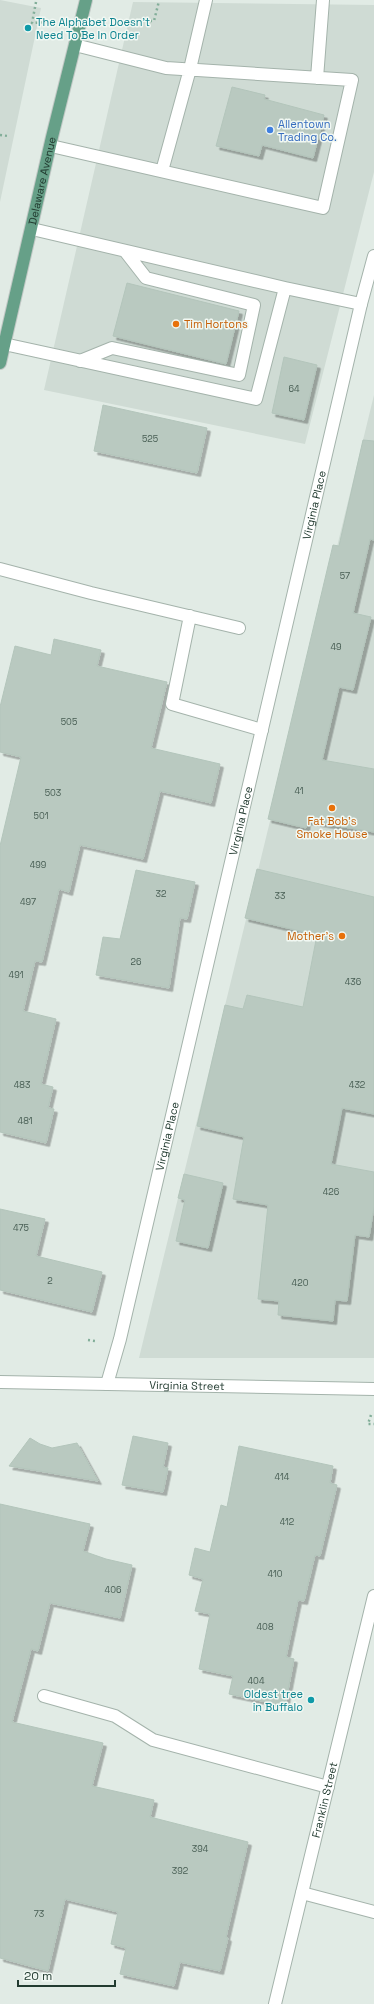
<svg xmlns="http://www.w3.org/2000/svg" width="374" height="2004" font-family="'Space Grotesk',sans-serif">
<style>
.built{fill:#cfdbd4}
.building{fill:#b9c9c0;stroke:#b3c5bb;filter:url(#shadow)}
.lines{fill:none;stroke-linecap:round;stroke-linejoin:round}
.service-casing{stroke:#a4b3ab;stroke-width:14}
.minor-casing{stroke:#a4b3ab;stroke-width:14}
.primary-casing{stroke:#c1c8c5;stroke-width:14}
.path{stroke:#82ae99;stroke-width:2.5;stroke-dasharray:2 3;stroke-linecap:butt}
.service{stroke:#fff;stroke-width:12}
.minor{stroke:#fff;stroke-width:12}
.primary{stroke:#66a088;stroke-width:12}
.culture-dot{fill:#0f9aa8;stroke:#f1f8f3;stroke-width:1.5}
.shop-dot{fill:#3f7fe0;stroke:#f1f8f3;stroke-width:1.5}
.food-dot{fill:#e8710a;stroke:#f1f8f3;stroke-width:1.5}
.labels{text-anchor:middle;stroke-width:3;stroke-linejoin:round;paint-order:stroke}
.number-label{font-size:9px;fill:#485e54}
.culture-label{font-size:11px;fill:#0d838f;stroke:#f1f8f3;text-anchor:start}
.shop-label{font-size:11px;fill:#366cbe;stroke:#f1f8f3;text-anchor:start}
.street-label{font-size:11px;fill:#223b30;stroke:#f1f8f3}
.food-label{font-size:11px;fill:#c56008;stroke:#f1f8f3;text-anchor:start}
</style>
<defs>
<filter id="shadow"><feDropShadow dx="3.5" dy="3.5" stdDeviation="0" flood-color="#0004"/></filter>
</defs>
<rect width="100%" height="100%" fill="#e1ebe5"/>
<path class="built" d="M 0,0 L 41,8 L 0,202 Z
M 133,2 L 374,5 L 374,172 L 305,444 L 44,390 Z
M 374,395 L 374,1358 L 139,1358 Z"/>
<path class="building" d="M 232,87 L 265,95 L 264,99 L 324,115 L 313,158 L 262,145 L 259,156 L 216,146 Z
M 127,283 L 239,311 L 226,364 L 113,336 Z
M 284,357 L 317,365 L 304,420 L 272,413 Z
M 103,405 L 207,428 L 197,473 L 94,451 Z
M 363,440 L 374,441 L 374,540 L 370,539 L 353,613 L 371,617 L 353,690 L 339,687 L 322,760 L 374,769 L 374,832 L 307,821 L 306,828 L 268,819 L 333,545 L 339,546 Z
M 54,639 L 101,650 L 97,666 L 167,682 L 151,748 L 220,764 L 211,803 L 160,791 L 143,859 L 80,845 L 69,892 L 59,889 L 42,962 L 35,961 L 23,1011 L 56,1019 L 41,1084 L 53,1087 L 48,1108 L 54,1109 L 46,1143 L 0,1132 L 0,846 L 21,757 L 0,752 L 0,707 L 15,646 L 51,655 Z
M 257,869 L 374,897 L 374,1114 L 342,1108 L 331,1164 L 374,1172 L 374,1207 L 369,1237 L 355,1235 L 347,1301 L 335,1300 L 333,1321 L 278,1315 L 279,1301 L 258,1299 L 268,1205 L 233,1199 L 244,1137 L 197,1126 L 225,1005 L 243,1009 L 247,995 L 303,1007 L 317,935 L 245,918 Z
M 136,870 L 195,882 L 187,919 L 180,918 L 169,988 L 96,975 L 103,937 L 120,939 Z
M 184,1174 L 223,1183 L 208,1248 L 176,1241 L 185,1200 L 178,1198 Z
M 0,1209 L 45,1219 L 36,1256 L 102,1272 L 92,1312 L 0,1290 Z
M 133,1436 L 168,1443 L 163,1467 L 168,1468 L 163,1492 L 122,1485 Z
M 30,1438 L 40,1444 L 52,1448 L 77,1443 L 98,1481 L 9,1466 Z
M 239,1446 L 333,1466 L 330,1483 L 337,1485 L 320,1556 L 315,1555 L 304,1601 L 298,1600 L 286,1657 L 294,1659 L 285,1706 L 229,1694 L 233,1676 L 199,1669 L 210,1614 L 195,1611 L 203,1579 L 189,1575 L 195,1548 L 210,1552 L 221,1505 L 227,1507 Z
M 0,1504 L 90,1524 L 83,1551 L 106,1559 L 132,1565 L 120,1618 L 50,1603 L 38,1651 L 31,1649 L 12,1722 L 103,1743 L 92,1786 L 154,1800 L 150,1817 L 248,1842 L 226,1937 L 228,1938 L 220,1971 L 180,1962 L 174,1986 L 120,1974 L 126,1948 L 111,1944 L 118,1912 L 65,1899 L 48,1971 L 0,1958 Z"/>
<g class="lines">
<g class="service-casing">
<path id="service" d="M 317,78 L 323,0
M 51,146 L 323,208 L 352,80 L 166,68 L 75,45
M 162,171 L 190,69 L 206,0
M 32,229 L 285,288 L 361,304
M 4,344 L 256,399 L 285,288
M 80,361 L 112,348 L 239,375 L 254,305 L 146,278 L 125,251
M 0,569 L 91,593 L 239,628
M 190,616 L 172,704 L 262,730
M 44,1696 L 115,1716 L 153,1740 L 328,1787
M 302,1893 L 374,1912"/>
</g>
<g class="minor-casing">
<g id="minor">
<path id="s1" d="M 0,1382 L 374,1389"/>
<path id="s2" d="M 107,1384 L 120,1339 L 361,304 L 374,256"/>
<path id="s3" d="M 275,2004 L 374,1596"/>
</g>
</g>
<g class="primary-casing">
<g id="primary">
<path id="s4" d="M 0,363 L 52,137 L 86,0"/>
</g>
</g>
<path class="path" d="M 36,2 L 32,23 L 49,22
M 140,21 L 154,21 L 159,1
M 0,135 L 8,136
M 88,1340 L 95,1341
M 371,1415 L 368,1424 L 374,1424"/>
<use href="#service" class="service"/>
<use href="#minor" class="minor"/>
<use href="#primary" class="primary"/>
</g>
<g class="culture-dot">
<circle cx="28" cy="28" r="4"/>
<circle cx="311" cy="1700" r="4"/>
</g>
<circle class="shop-dot" cx="270" cy="130" r="4"/>
<g class="food-dot">
<circle cx="176" cy="324" r="4"/>
<circle cx="332" cy="808" r="4"/>
<circle cx="342" cy="936" r="4"/>
</g>
<g class="labels">
<g class="number-label">
<text x="294" y="392">64</text>
<text x="150" y="442">525</text>
<text x="345" y="579">57</text>
<text x="336" y="650">49</text>
<text x="69" y="725">505</text>
<text x="299" y="794">41</text>
<text x="53" y="796">503</text>
<text x="41" y="819">501</text>
<text x="38" y="868">499</text>
<text x="161" y="897">32</text>
<text x="280" y="899">33</text>
<text x="28" y="905">497</text>
<text x="136" y="965">26</text>
<text x="16" y="978">491</text>
<text x="353" y="985">436</text>
<text x="22" y="1088">483</text>
<text x="357" y="1088">432</text>
<text x="25" y="1124">481</text>
<text x="331" y="1195">426</text>
<text x="21" y="1231">475</text>
<text x="50" y="1284">2</text>
<text x="300" y="1286">420</text>
<text x="282" y="1480">414</text>
<text x="287" y="1525">412</text>
<text x="275" y="1577">410</text>
<text x="113" y="1593">406</text>
<text x="265" y="1630">408</text>
<text x="256" y="1684">404</text>
<text x="200" y="1852">394</text>
<text x="180" y="1874">392</text>
<text x="39" y="1917">73</text>
</g>
<g class="culture-label">
<text x="36" y="26">The Alphabet Doesn't<tspan x="36" dy="13">Need To Be In Order</tspan></text>
<text x="303" y="1698" text-anchor="end">Oldest tree<tspan x="303" dy="13">in Buffalo</tspan></text>
</g>
<g class="shop-label">
<text x="278" y="128">Allentown<tspan x="278" dy="13">Trading Co.</tspan></text>
</g>
<g class="street-label">
<text dy="4" stroke="none"><textPath href="#s4" startOffset="187">Delaware Avenue</textPath></text>
<text dy="4" stroke="none"><textPath href="#s2" startOffset="903">Virginia Place</textPath></text>
<text dy="4" stroke="none"><textPath href="#s2" startOffset="579">Virginia Place</textPath></text>
<text dy="4" stroke="none"><textPath href="#s2" startOffset="255">Virginia Place</textPath></text>
<text dy="4" stroke="none"><textPath href="#s1" startOffset="187">Virginia Street</textPath></text>
<text dy="4" stroke="none"><textPath href="#s3" startOffset="210">Franklin Street</textPath></text>
</g>
<g class="food-label">
<text x="184" y="328">Tim Hortons</text>
<text x="332" y="825" text-anchor="middle">Fat Bob's<tspan x="332" dy="13">Smoke House</tspan></text>
<text x="334" y="940" text-anchor="end">Mother's</text>
</g>
</g>
<path d="M18 1980v6h97v-6" fill="none" stroke="#223b30" stroke-width="2"/>
<text x="24" y="1980" font-size="12" fill="#223b30" stroke="#f1f8f3" stroke-width="3" paint-order="stroke">20 m</text>
</svg>
